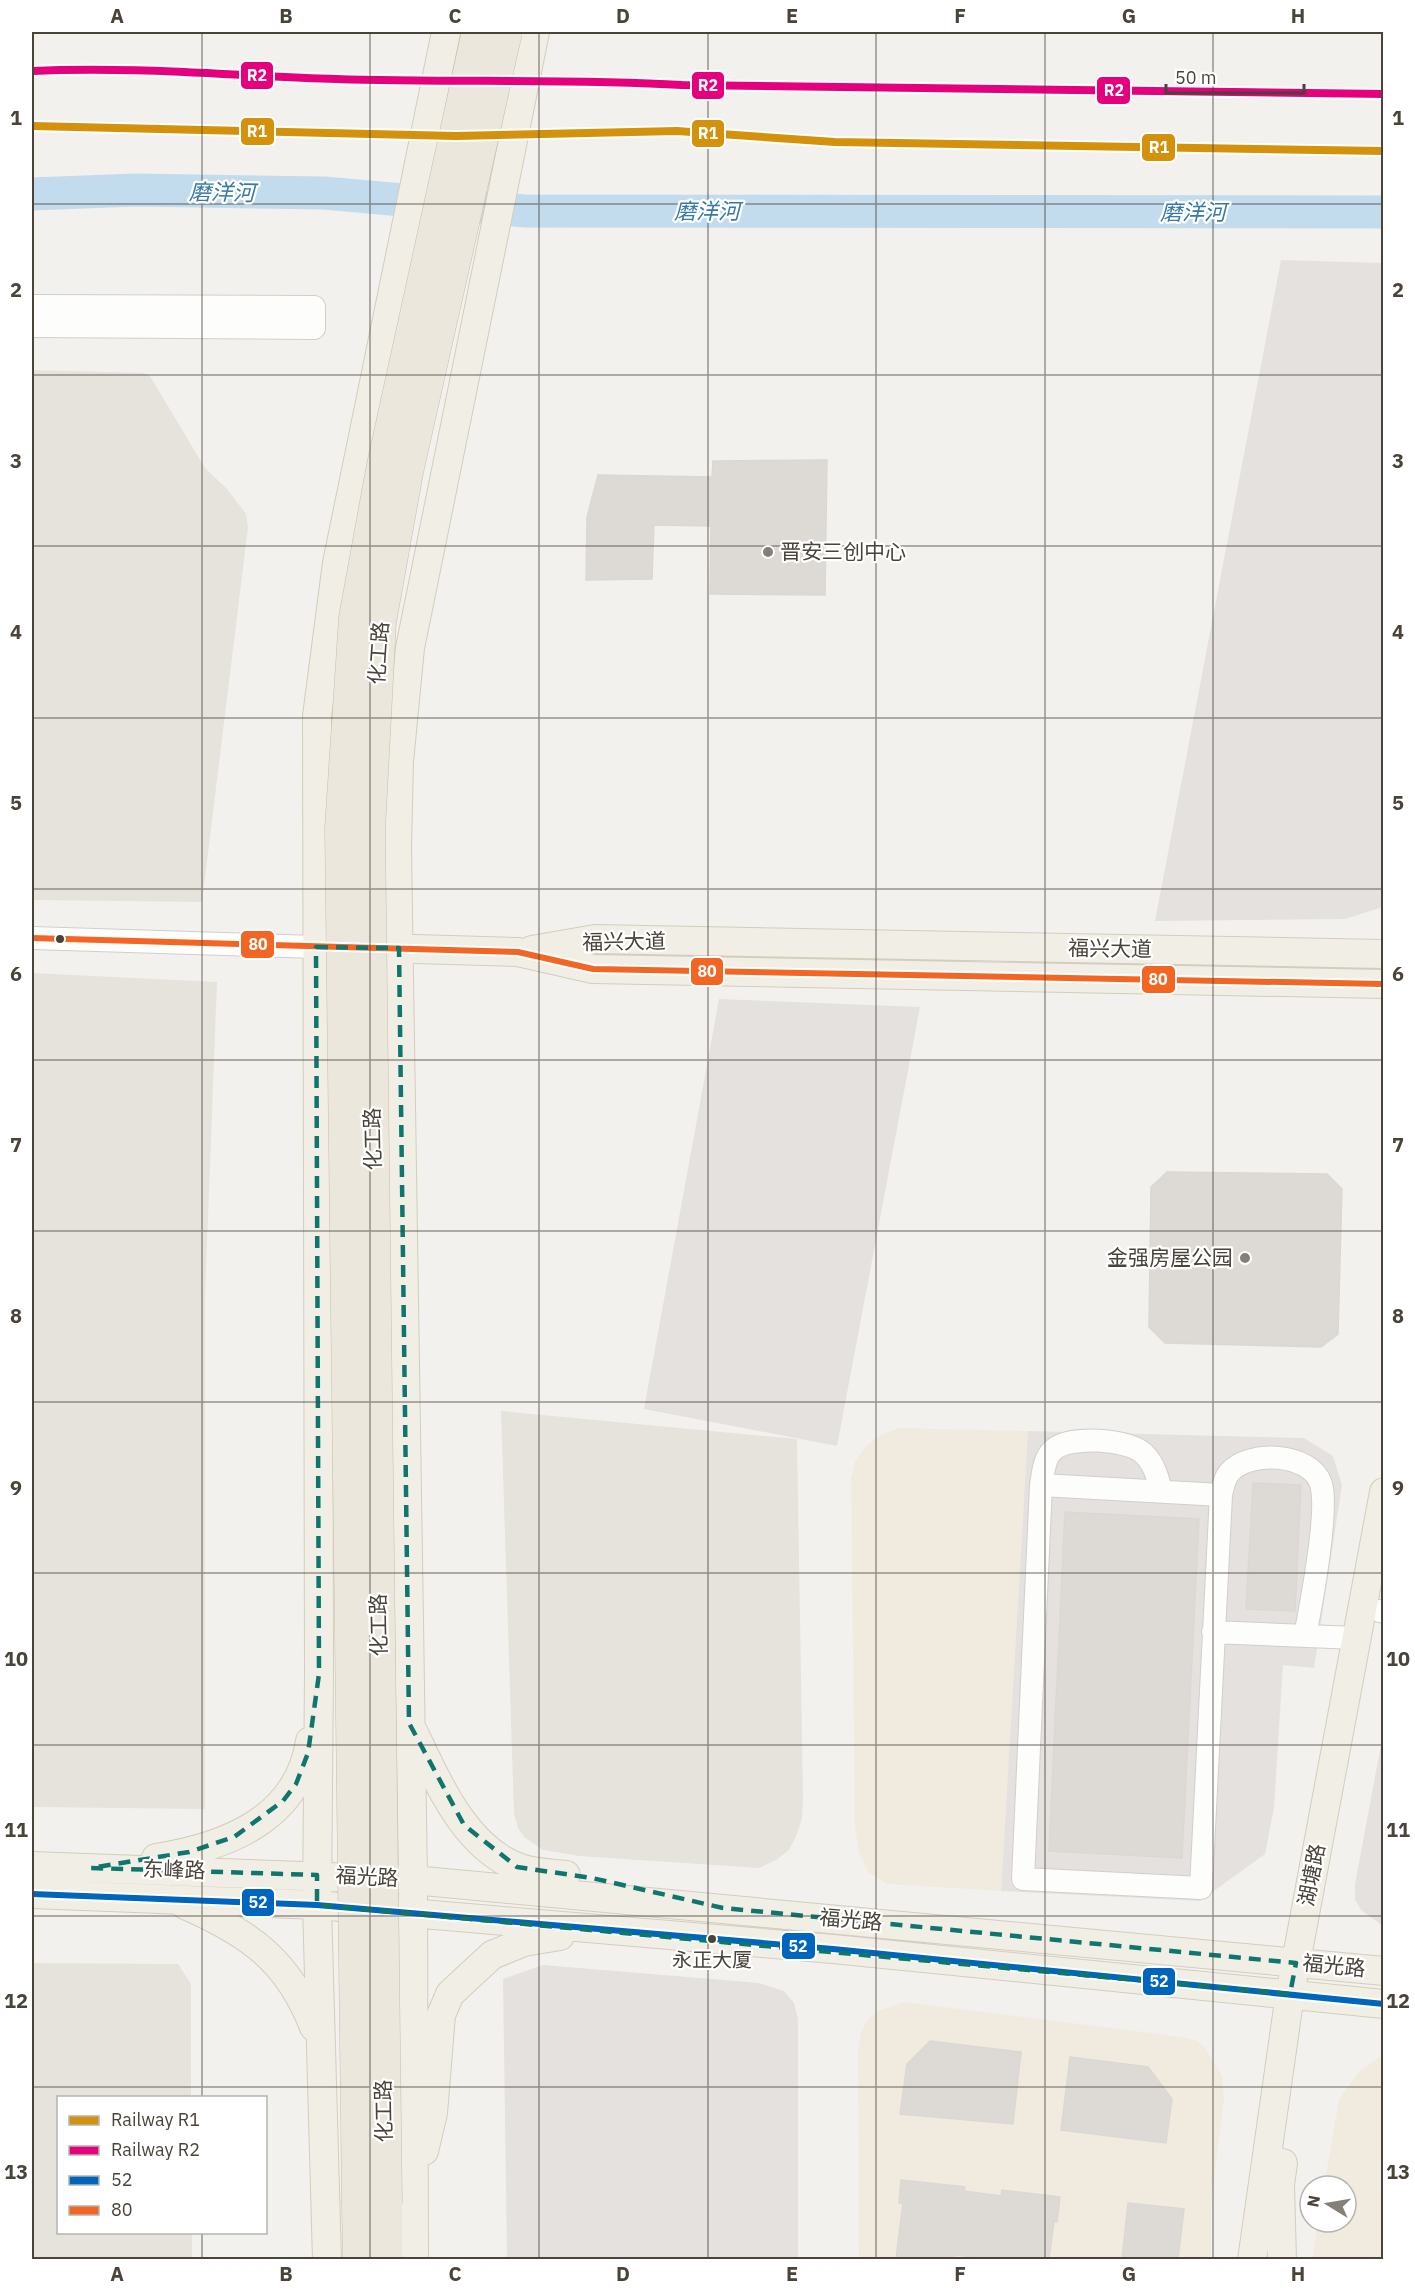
<svg xmlns="http://www.w3.org/2000/svg" width="1415" height="2291" font-family="'IBM Plex Sans','Noto Sans SC',sans-serif">
<style>
.residential{fill:#e6e3dc}
.commercial{fill:#f1eadf}
.industrial{fill:#e5e1de}
.lines{fill:none;stroke-linecap:round;stroke-linejoin:round}
.river{stroke:#c2dced;stroke-width:33}
.building{fill:#dddad6;stroke:#dbd8d4;stroke-width:1.5}
.minor-casing{stroke:#d1cfcc;stroke-width:24}
.major-casing{stroke:#d4cdbd;stroke-width:30}
.highway-casing{stroke:#c9beab;stroke-width:33}
.minor{stroke:#fdfdfc;stroke-width:22}
.major{stroke:#f1eee6;stroke-width:28}
.highway{stroke:#ece7dc;stroke-width:32}
.highway-bridge-casing{stroke:#c9beab;stroke-width:33;stroke-linecap:butt}
.highway-bridge{stroke:#ece7dc;stroke-width:32}
.bus-1-casing{stroke:#fff;stroke-width:10}
.bus-2-casing{stroke:#fff;stroke-width:10}
.bus-1{stroke:#0065bd;stroke-width:6}
.bus-2{stroke:#f26522;stroke-width:6}
.rail-1-casing{stroke:#fff;stroke-width:12}
.rail-2-casing{stroke:#fff;stroke-width:12}
.rail-1{stroke:#d4920c;stroke-width:8}
.rail-2{stroke:#e5007d;stroke-width:8}
.marked{fill:none;stroke:#0f766e;stroke-width:4.5;stroke-dasharray:12 8;stroke-linejoin:round}
.grid{fill:none;stroke:#49433a;stroke-width:1.5;stroke-opacity:0.55}
.poi-dot{fill:#848079;stroke:#fff;stroke-width:2}
.bus-dot{fill:#49433a;stroke:#fff;stroke-width:2}
.labels{text-anchor:middle;stroke-width:4.5;stroke-linejoin:round;paint-order:stroke}
.bus-label{font-size:20px;fill:#49433a;stroke:#fff}
.poi-label{font-size:21px;fill:#49433a;stroke:#fff;text-anchor:start}
.street-label{font-size:21px;fill:#49433a;stroke:#fff}
.water-label{font-size:22px;font-style:italic;fill:#3779a7;stroke:#fff}
.line-badge{stroke:#fff;stroke-width:2}
.badge-label{font-size:16px;text-anchor:middle;font-weight:bold;fill:#fff}
.neatline{fill:none;stroke:#49433a;stroke-width:2}
.grid-label{font-size:20px;text-anchor:middle;font-weight:bold;fill:#49433a}
</style>
<rect width="100%" height="100%" fill="#f3f1ee"/>
<path class="residential" d="M 32,370 L 143,373 L 150,376 L 205,468 L 227,489 L 246,514 L 248,527 L 202,902 L 32,900 Z
M 32,973 L 217,982 L 205,1297 L 205,1809 L 32,1807 Z
M 501,1411 L 797,1439 L 803,1798 L 802,1818 L 797,1834 L 789,1850 L 776,1860 L 759,1868 L 579,1856 L 543,1850 L 524,1837 L 518,1828 L 514,1814 Z
M 32,1963 L 178,1964 L 191,1984 L 191,2097 L 58,2098 L 58,2232 L 192,2233 L 192,2259 L 32,2259 Z"/>
<path class="commercial" d="M 899,1428 L 1028,1431 L 1001,1891 L 887,1884 L 868,1872 L 859,1853 L 855,1826 L 851,1478 L 855,1462 L 865,1447 L 881,1435 Z
M 904,2002 L 1183,2037 L 1196,2040 L 1205,2048 L 1222,2076 L 1224,2099 L 1211,2203 L 1211,2259 L 859,2260 L 858,2050 L 861,2033 L 868,2019 L 880,2010 Z
M 1383,2055 L 1383,2259 L 1312,2259 L 1318,2222 L 1346,2222 L 1346,2186 L 1324,2186 L 1339,2100 L 1359,2071 Z"/>
<path class="industrial" d="M 1281,260 L 1383,263 L 1383,907 L 1345,919 L 1155,921 Z
M 719,999 L 920,1007 L 837,1446 L 644,1409 Z
M 1028,1431 L 1304,1438 L 1333,1456 L 1342,1485 L 1314,1668 L 1283,1665 L 1274,1808 L 1265,1854 L 1200,1901 L 1001,1891 Z
M 1383,1734 L 1383,1926 L 1361,1910 L 1355,1899 L 1355,1884 Z
M 543,1965 L 759,1983 L 784,1991 L 794,2003 L 798,2019 L 798,2259 L 507,2259 L 503,1979 Z"/>
<g class="lines">
<path class="river" d="M 32,194 L 136,190 L 324,193 L 525,211 L 1384,212"/>
</g>
<path class="building" d="M 827,460 L 825,595 L 710,594 L 711,526 L 654,525 L 652,579 L 586,580 L 587,517 L 598,475 L 712,477 L 713,461 Z
M 1167,1172 L 1327,1174 L 1342,1189 L 1338,1334 L 1321,1347 L 1165,1343 L 1149,1327 L 1151,1187 Z
M 1253,1483 L 1301,1485 L 1295,1611 L 1246,1609 Z
M 1065,1512 L 1199,1519 L 1182,1858 L 1049,1851 Z
M 930,2041 L 1021,2052 L 1013,2124 L 900,2114 L 907,2064 Z
M 1070,2057 L 1148,2067 L 1172,2099 L 1166,2143 L 1061,2130 Z
M 901,2180 L 965,2187 L 964,2191 L 1001,2196 L 1002,2190 L 1060,2197 L 1057,2222 L 1054,2221 L 1049,2259 L 991,2259 L 955,2255 L 954,2259 L 896,2259 L 903,2203 L 899,2203 Z
M 1128,2203 L 1184,2209 L 1178,2259 L 1122,2259 Z"/>
<g class="lines">
<g class="minor-casing">
<path id="minor" d="M 32,306 L 314,307 L 314,328 L 32,326
M 32,938 L 316,947
M 1041,1485 L 1221,1495 L 1201,1888 L 1023,1879 Z
M 1041,1485 C 1043,1473 1044,1458 1053,1450 C 1069,1435 1128,1439 1143,1453 C 1154,1463 1158,1478 1161,1491
M 1221,1495 C 1223,1487 1224,1479 1229,1473 C 1249,1449 1311,1453 1321,1484 C 1329,1511 1311,1605 1305,1636
M 1380,1611 L 1384,1612
M 1213,1632 L 1356,1638"/>
</g>
<g class="major-casing">
<path id="major" d="M 380,948 L 518,952 L 593,969 L 1384,984
M 532,950 L 595,939 L 1384,954
M 413,1731 C 437,1780 464,1848 520,1868 C 534,1873 550,1873 566,1875
M 156,1858 C 225,1847 298,1820 310,1741
M 32,1866 L 413,1880 L 1384,1971
M 32,1894 L 317,1905 L 833,1949 L 1384,2004
M 185,1905 C 249,1933 288,1960 314,2027
M 424,2151 L 433,2113 L 441,2015 L 450,1994 L 492,1955 L 524,1942 L 560,1936
M 327,2260 L 317,1905 L 319,1674 L 317,716 L 337,563 L 446,32
M 414,2260 L 413,1880 L 397,847 L 399,762 L 410,648 L 535,32
M 1252,2260 L 1290,1994 L 1384,1492
M 1282,2260 L 1280,2185 L 1283,2163"/>
</g>
<g class="highway-casing">
<path id="highway" d="M 358,2204 L 359,2260
M 386,2204 L 386,2260"/>
</g>
<use href="#minor" class="minor"/>
<use href="#major" class="major"/>
<use href="#highway" class="highway"/>
<g class="highway-bridge-casing">
<path id="highway-bridge" d="M 358,2204 L 341,828 L 355,618 L 382,470 L 478,32
M 386,2204 L 369,830 L 380,622 L 407,472 L 506,32"/>
</g>
<use href="#highway-bridge" class="highway-bridge"/>
<g class="bus-1-casing">
<path id="bus-1" d="M 32,1894 L 317,1905 L 833,1949 L 1384,2004"/>
</g>
<g class="bus-2-casing">
<path id="bus-2" d="M 32,938 L 518,952 L 593,969 L 1384,984"/>
</g>
<use href="#bus-1" class="bus-1"/>
<use href="#bus-2" class="bus-2"/>
<g class="rail-1-casing">
<path id="rail-1" d="M 32,126 L 456,136 L 677,131 L 835,142 L 1384,151"/>
</g>
<g class="rail-2-casing">
<path id="rail-2" d="M 32,71 C 133,66 235,76 336,79 C 451,83 567,78 682,85 L 1384,94"/>
</g>
<use href="#rail-1" class="rail-1"/>
<use href="#rail-2" class="rail-2"/>
</g>
<path class="marked" d="M 316,947 L 399,948 L 409,1723 L 464,1825 L 517,1867 L 592,1878 L 723,1908 L 1296,1963 L 1290,1994 L 317,1905 L 317,1875 L 91,1868 L 189,1852 L 234,1837 L 283,1801 L 296,1784 L 308,1753 L 319,1674 Z"/>
<path class="grid" d="M 202,32 L 202,2098M 370,32 L 370,2260M 539,32 L 539,2260M 708,32 L 708,2260M 876,32 L 876,2260M 1045,32 L 1045,2260M 1213,32 L 1213,2260M 32,204 L 1384,204M 32,375 L 1384,375M 32,546 L 1384,546M 32,718 L 1384,718M 32,889 L 1384,889M 32,1060 L 1384,1060M 32,1231 L 1384,1231M 32,1402 L 1384,1402M 32,1573 L 1384,1573M 32,1745 L 1384,1745M 32,1916 L 1384,1916M 32,2087 L 1384,2087M 202,2232 L 202,2260"/>
<g class="poi-dot">
<circle cx="768" cy="552" r="6"/>
<circle cx="1245" cy="1258" r="6"/>
</g>
<g class="bus-dot">
<circle cx="60" cy="939" r="5"/>
<circle cx="712" cy="1939" r="5"/>
</g>
<g class="labels">
<g class="bus-label">
<text x="712" y="1967">永正大厦</text>
</g>
<g class="poi-label">
<text x="780" y="559">晋安三创中心</text>
<text x="1233" y="1265" text-anchor="end">金强房屋公园</text>
</g>
<g class="street-label">
<text transform="translate(379 653) rotate(-86)" y="7">化工路</text>
<text transform="translate(624 942) rotate(-1)" y="7">福兴大道</text>
<text transform="translate(1110 949) rotate(1)" y="7">福兴大道</text>
<text transform="translate(373 1139) rotate(-91)" y="7">化工路</text>
<text transform="translate(379 1625) rotate(-91)" y="7">化工路</text>
<text transform="translate(174 1870) rotate(2)" y="7">东峰路</text>
<text transform="translate(1312 1875) rotate(-79)" y="7">湖塘路</text>
<text transform="translate(367 1877) rotate(3)" y="7">福光路</text>
<text transform="translate(851 1920) rotate(5)" y="7">福光路</text>
<text transform="translate(1334 1966) rotate(6)" y="7">福光路</text>
<text transform="translate(384 2111) rotate(-91)" y="7">化工路</text>
</g>
<g class="water-label">
<text transform="translate(222 192) rotate(1)" y="8">磨洋河</text>
<text x="707" y="219">磨洋河</text>
<text x="1193" y="220">磨洋河</text>
</g>
</g>
<g class="line-badge">
<rect x="240" y="61" width="34" height="29" rx="6" fill="#e5007d"/>
<rect x="691" y="71" width="34" height="29" rx="6" fill="#e5007d"/>
<rect x="1096" y="76" width="35" height="29" rx="6" fill="#e5007d"/>
<rect x="240" y="117" width="35" height="29" rx="6" fill="#d4920c"/>
<rect x="691" y="119" width="34" height="29" rx="6" fill="#d4920c"/>
<rect x="1141" y="133" width="35" height="29" rx="6" fill="#d4920c"/>
<rect x="240" y="930" width="35" height="29" rx="6" fill="#f26522"/>
<rect x="690" y="957" width="34" height="29" rx="6" fill="#f26522"/>
<rect x="1141" y="965" width="35" height="29" rx="6" fill="#f26522"/>
<rect x="241" y="1888" width="34" height="29" rx="6" fill="#0065bd"/>
<rect x="781" y="1932" width="35" height="28" rx="6" fill="#0065bd"/>
<rect x="1142" y="1967" width="34" height="29" rx="6" fill="#0065bd"/>
</g>
<g class="badge-label">
<text x="257" y="81">R2</text>
<text x="708" y="91">R2</text>
<text x="1114" y="96">R2</text>
<text x="257" y="137">R1</text>
<text x="708" y="139">R1</text>
<text x="1159" y="153">R1</text>
<text x="258" y="950">80</text>
<text x="707" y="977">80</text>
<text x="1158" y="985">80</text>
<text x="258" y="1908">52</text>
<text x="798" y="1952">52</text>
<text x="1159" y="1987">52</text>
</g>
<rect width="1415" height="2291" fill="none" stroke="#ffffff" stroke-width="66"/>
<rect x="57" y="2096" width="210" height="138" fill="#ffffff" stroke="#b6b4b0" stroke-width="1.5"/>
<rect x="69" y="2116" width="30" height="9" fill="#d4920c" stroke="#b6b4b0" stroke-width="1.5"/>
<text x="111" y="2126" font-size="18" fill="#49433a">Railway R1</text>
<rect x="69" y="2146" width="30" height="9" fill="#e5007d" stroke="#b6b4b0" stroke-width="1.5"/>
<text x="111" y="2156" font-size="18" fill="#49433a">Railway R2</text>
<rect x="69" y="2176" width="30" height="9" fill="#0065bd" stroke="#b6b4b0" stroke-width="1.5"/>
<text x="111" y="2186" font-size="18" fill="#49433a">52</text>
<rect x="69" y="2206" width="30" height="9" fill="#f26522" stroke="#b6b4b0" stroke-width="1.5"/>
<text x="111" y="2216" font-size="18" fill="#49433a">80</text>
<g transform="translate(1328 2204) rotate(281)"><circle r="28" fill="#ffffff" stroke="#b6b4b0" stroke-width="1.5"/>
<path d="M0-4.5L10 22L0 15L-10 22Z" fill="#848079"/>
<text y="-9" font-size="16" font-weight="bold" text-anchor="middle" fill="#49433a">N</text>
</g>
<path d="M1166 84v9h138v-9" fill="none" stroke="#49433a" stroke-width="3"/>
<text x="1175" y="84" font-size="18" fill="#49433a" stroke="#ffffff" stroke-width="4.5" paint-order="stroke">50 m</text>
<rect x="33" y="33" width="1349" height="2225" class="neatline"/>
<g class="grid-label">
<text x="117" y="23">A</text>
<text x="286" y="23">B</text>
<text x="455" y="23">C</text>
<text x="623" y="23">D</text>
<text x="792" y="23">E</text>
<text x="960" y="23">F</text>
<text x="1129" y="23">G</text>
<text x="1298" y="23">H</text>
<text x="16" y="125">1</text>
<text x="1398" y="125">1</text>
<text x="16" y="297">2</text>
<text x="1398" y="297">2</text>
<text x="16" y="468">3</text>
<text x="1398" y="468">3</text>
<text x="16" y="639">4</text>
<text x="1398" y="639">4</text>
<text x="16" y="810">5</text>
<text x="1398" y="810">5</text>
<text x="16" y="981">6</text>
<text x="1398" y="981">6</text>
<text x="16" y="1152">7</text>
<text x="1398" y="1152">7</text>
<text x="16" y="1323">8</text>
<text x="1398" y="1323">8</text>
<text x="16" y="1495">9</text>
<text x="1398" y="1495">9</text>
<text x="16" y="1666">10</text>
<text x="1398" y="1666">10</text>
<text x="16" y="1837">11</text>
<text x="1398" y="1837">11</text>
<text x="16" y="2008">12</text>
<text x="1398" y="2008">12</text>
<text x="16" y="2179">13</text>
<text x="1398" y="2179">13</text>
<text x="117" y="2281">A</text>
<text x="286" y="2281">B</text>
<text x="455" y="2281">C</text>
<text x="623" y="2281">D</text>
<text x="792" y="2281">E</text>
<text x="960" y="2281">F</text>
<text x="1129" y="2281">G</text>
<text x="1298" y="2281">H</text>
</g>
</svg>
